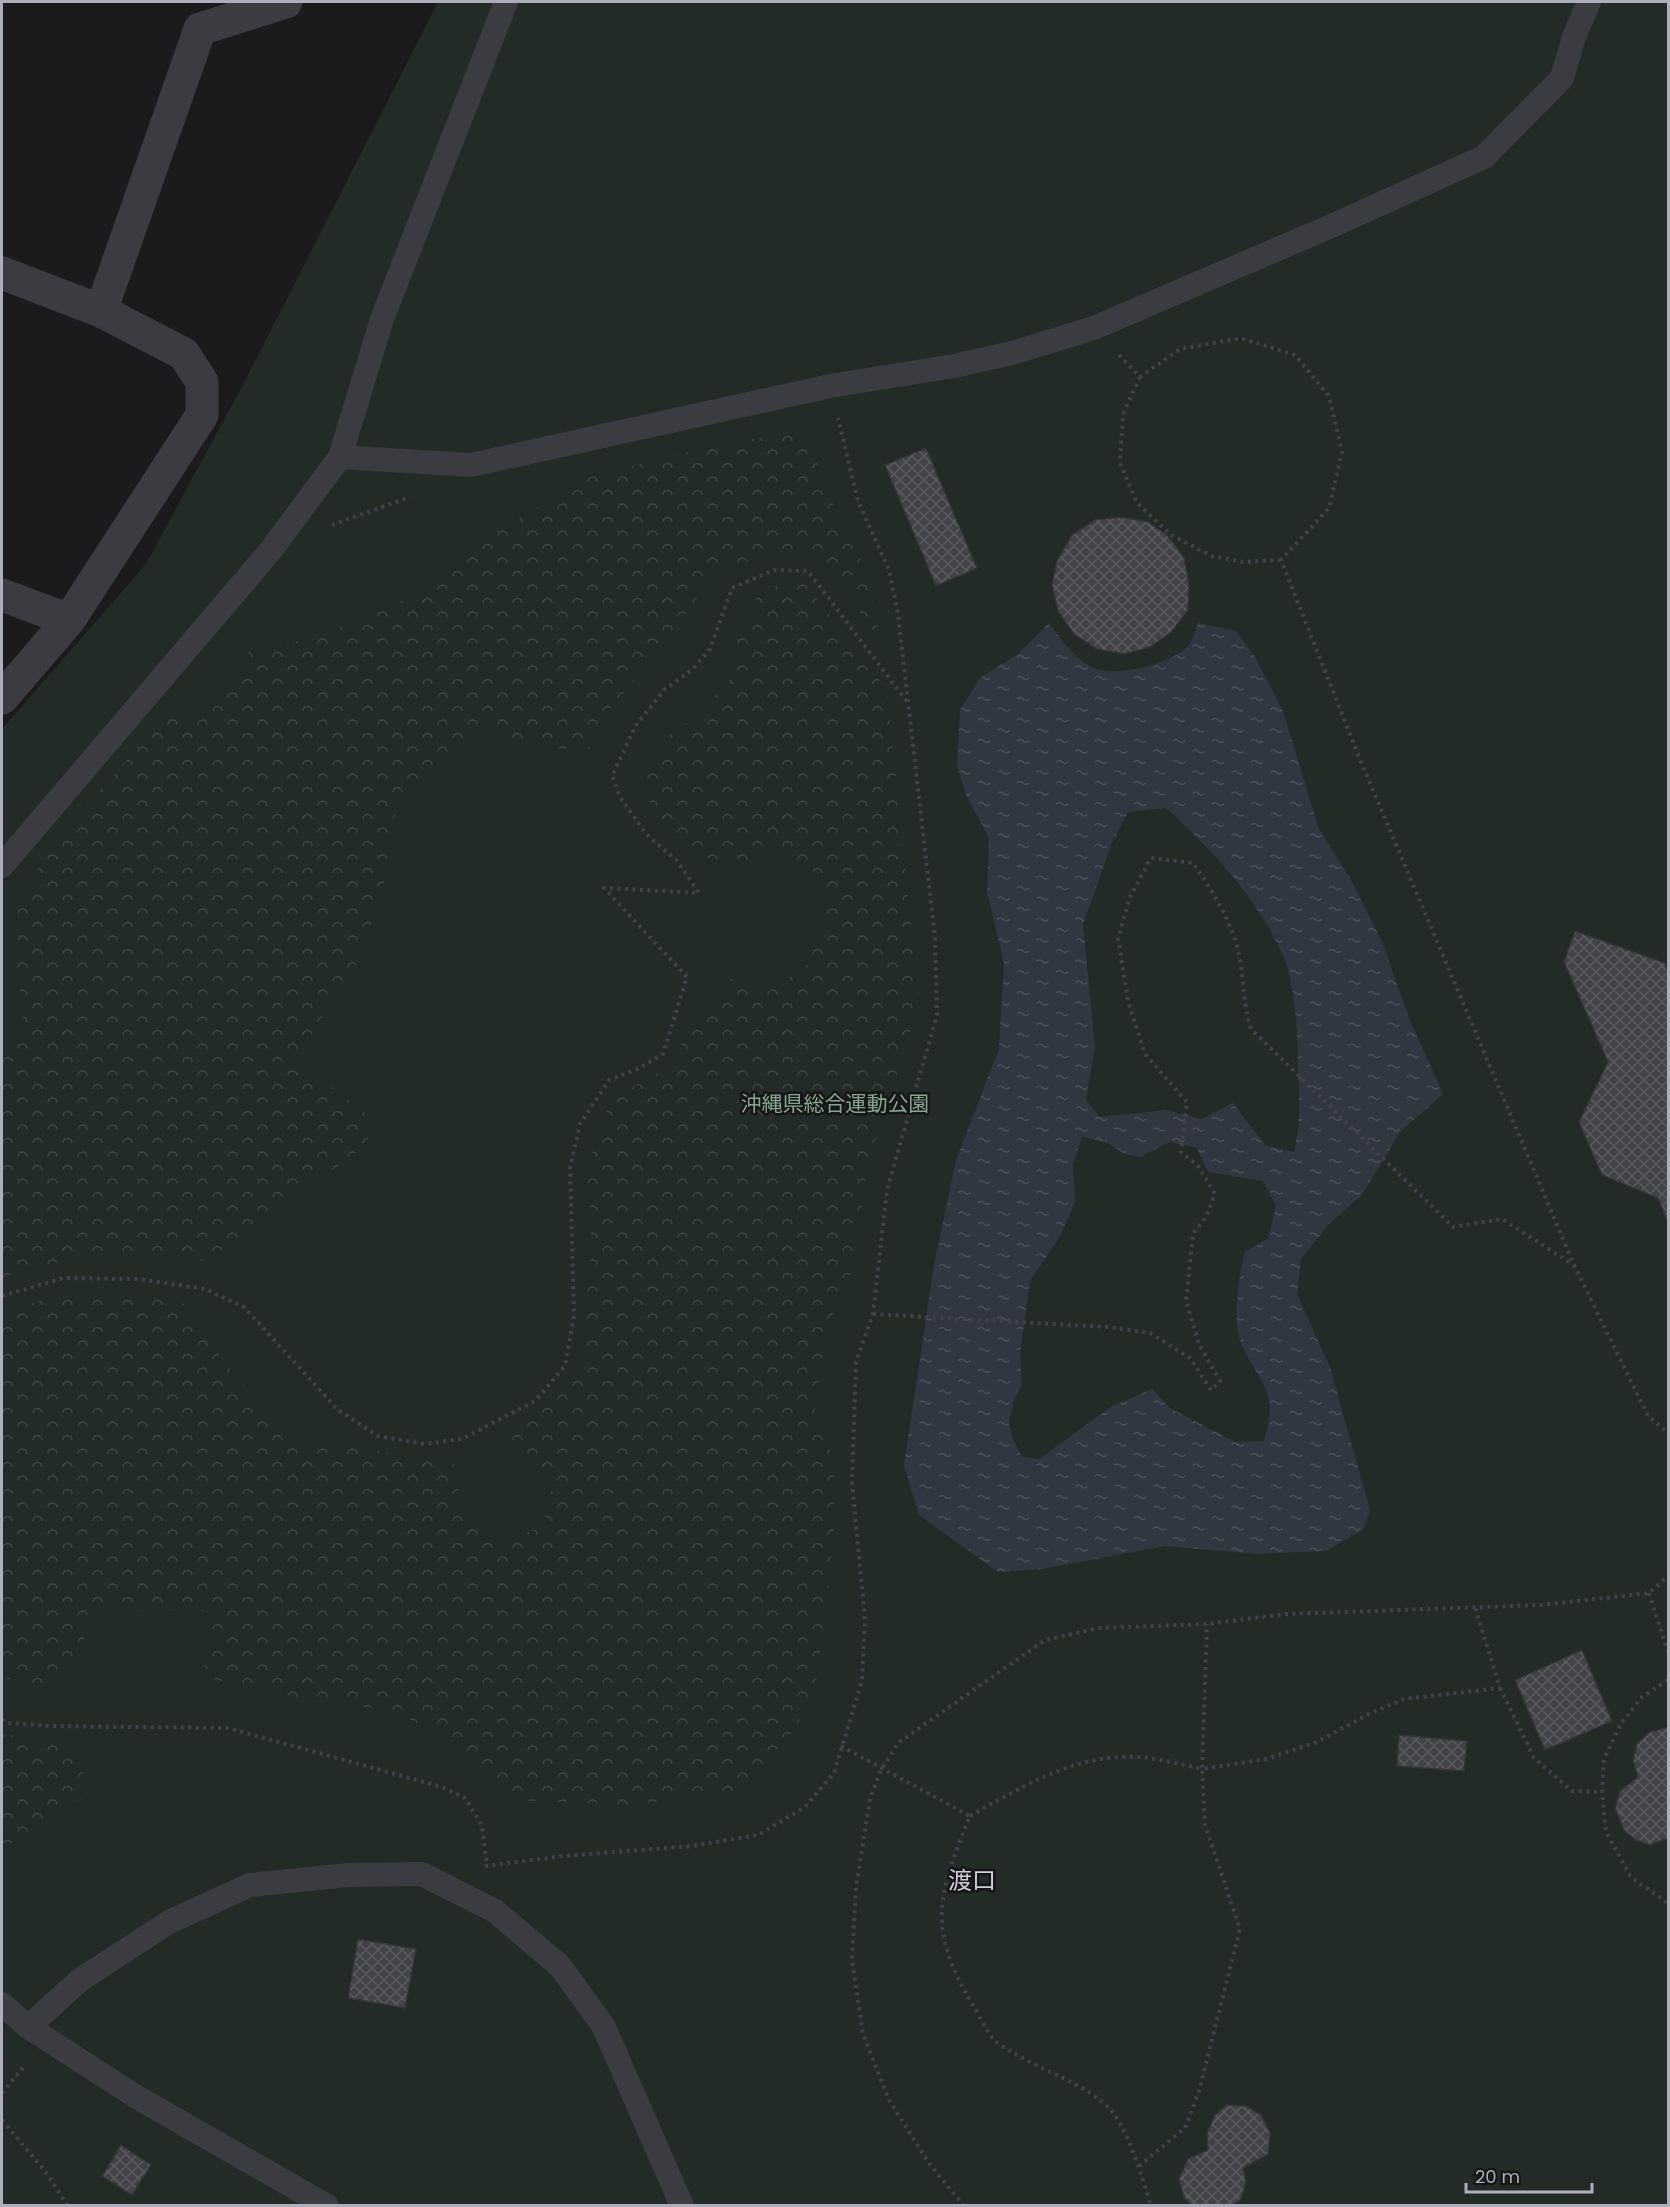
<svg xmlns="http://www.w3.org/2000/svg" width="1670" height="2207" font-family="Poppins,'Noto Sans JP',sans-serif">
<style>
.green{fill:#222b25}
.forest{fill:url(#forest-crowns)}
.water{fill:url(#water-ripples);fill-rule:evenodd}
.building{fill:url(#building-cross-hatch);stroke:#353539;stroke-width:1.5}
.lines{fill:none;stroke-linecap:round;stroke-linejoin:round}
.path{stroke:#414249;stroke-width:4;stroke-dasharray:3 4.5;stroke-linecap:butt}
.service{stroke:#3b3c42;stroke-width:24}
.minor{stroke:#3b3c42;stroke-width:33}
.labels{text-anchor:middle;stroke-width:5;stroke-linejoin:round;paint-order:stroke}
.park-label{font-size:21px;fill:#84a78c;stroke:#161518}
.quarter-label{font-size:24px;fill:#cecfd8;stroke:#161518}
</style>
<defs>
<pattern id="forest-crowns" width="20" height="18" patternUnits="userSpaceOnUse" patternTransform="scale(1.5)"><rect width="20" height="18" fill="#222b25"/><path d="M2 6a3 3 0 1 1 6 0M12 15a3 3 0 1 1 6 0" fill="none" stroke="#3f4743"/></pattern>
<pattern id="water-ripples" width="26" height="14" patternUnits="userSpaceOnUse" patternTransform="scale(1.5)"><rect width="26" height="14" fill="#303741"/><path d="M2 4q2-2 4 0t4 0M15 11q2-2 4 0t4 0" fill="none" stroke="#4b515a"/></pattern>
<pattern id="building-cross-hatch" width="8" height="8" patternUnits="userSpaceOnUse" patternTransform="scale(1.5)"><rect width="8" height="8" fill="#424347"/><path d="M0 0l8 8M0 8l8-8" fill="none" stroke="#5b5c60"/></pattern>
</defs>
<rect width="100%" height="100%" fill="#1b1a1d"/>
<path class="green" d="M 438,2 L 1668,2 L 1668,2205 L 2,2206 L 2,729 L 146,564 L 247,377 Z"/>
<path class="forest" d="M 805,431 L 834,507 L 865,569 L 883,647 L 821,553 L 776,553 L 717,570 L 656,655 L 604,716 L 589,749 L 540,748 L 486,732 L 432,770 L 391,820 L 383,892 L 355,968 L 296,1058 L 370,1117 L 367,1145 L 327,1174 L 274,1205 L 210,1261 C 133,1256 76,1251 2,1278 L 2,1058 L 24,1028 L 17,964 L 18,903 L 49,849 L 168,712 L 210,714 L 251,648 L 310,639 L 372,616 L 420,590 L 496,533 L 583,479 L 705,447 Z
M 805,583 L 887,690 L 919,1004 L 868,1167 L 852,1271 L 825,1333 L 814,1418 L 835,1459 L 835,1518 L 826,1613 L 814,1696 L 794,1730 L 738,1792 L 632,1805 L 507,1800 L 458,1748 L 396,1711 L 314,1701 L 203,1677 L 212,1611 L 88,1610 L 82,1662 L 45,1689 L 2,1677 L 2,1318 C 44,1287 129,1293 179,1297 L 201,1332 L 289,1443 L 339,1448 L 365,1448 L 411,1458 L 452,1456 L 465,1518 L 505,1543 L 544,1525 L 552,1489 L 543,1469 L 521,1456 L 507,1430 L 554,1402 L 584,1360 L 591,1231 L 587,1171 L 599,1129 L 614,1097 L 671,1066 L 693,1023 L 714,1014 L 728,977 L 763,996 L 808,964 L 827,914 L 825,880 L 779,846 L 728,868 L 685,847 L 651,806 L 647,776 L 658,751 L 669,735 L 696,718 L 731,678 L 739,634 L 759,593 L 780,584 Z
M 2,1734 L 73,1743 L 90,1794 L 13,1843 L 2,1843 Z"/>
<path class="water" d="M 1049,623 C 1061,639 1075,660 1094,668 C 1116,678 1169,664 1186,648 C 1192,643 1195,631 1198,623 L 1236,631 L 1255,657 L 1283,711 L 1319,829 L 1350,878 L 1381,939 L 1409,1018 L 1443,1094 L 1400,1132 L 1362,1195 L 1329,1224 L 1301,1259 L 1297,1294 L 1330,1367 L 1370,1510 L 1363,1530 L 1326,1551 L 1255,1554 L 1165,1546 L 1043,1569 L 998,1572 L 919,1515 L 904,1465 L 934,1265 L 956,1160 L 999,1049 L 1004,963 L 987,892 L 989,838 L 966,795 L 957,765 L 960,710 L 980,678 L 1018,654 ZM 1166,808 C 1212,850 1259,899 1284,958 C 1295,984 1298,1037 1298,1066 C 1299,1095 1301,1123 1294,1152 L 1265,1145 L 1233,1103 L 1201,1119 L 1167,1110 L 1100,1117 L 1086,1100 L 1095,1047 L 1083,924 L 1113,841 L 1128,812 ZM 1082,1137 L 1106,1142 L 1125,1154 L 1140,1157 L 1170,1142 L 1197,1148 L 1208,1172 L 1263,1181 L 1276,1206 L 1268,1238 L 1245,1252 C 1239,1274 1232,1321 1241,1343 C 1259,1384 1280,1389 1264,1441 L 1235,1442 L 1170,1408 L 1152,1389 L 1112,1406 L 1039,1459 L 1022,1457 L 1013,1439 L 1009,1423 L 1014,1400 L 1022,1384 L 1020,1353 L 1030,1281 L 1059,1238 L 1075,1202 L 1073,1164 Z"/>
<path class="building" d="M 926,448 L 977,568 L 936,586 L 885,465 Z
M 1121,517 L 1148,522 L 1168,536 L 1184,558 L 1189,584 L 1188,610 L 1171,632 L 1150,647 L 1125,654 L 1097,649 L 1074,634 L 1058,611 L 1052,585 L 1057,561 L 1072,535 L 1095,520 Z
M 1575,931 L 1665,963 L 1668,973 L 1668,1223 L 1658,1198 L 1602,1175 L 1579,1122 L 1608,1062 L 1564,962 Z
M 1582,1650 L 1612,1721 L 1545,1750 L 1515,1680 Z
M 1668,1727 L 1668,1838 L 1650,1845 L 1636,1840 L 1624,1830 L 1615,1808 L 1620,1791 L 1638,1777 L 1633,1760 L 1637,1744 L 1650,1732 Z
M 1399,1735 L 1467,1741 L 1464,1771 L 1397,1766 Z
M 358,1939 L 416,1949 L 405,2008 L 348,1998 Z
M 1227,2105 L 1246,2106 L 1261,2115 L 1270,2133 L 1268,2154 L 1243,2168 L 1246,2182 L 1241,2199 L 1231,2206 L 1192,2206 L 1184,2197 L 1179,2179 L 1188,2159 L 1208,2150 L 1207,2133 L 1215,2115 Z
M 121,2145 L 151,2165 L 132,2195 L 102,2176 Z"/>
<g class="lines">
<path class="path" d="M 1119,355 L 1140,377 L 1180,349 L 1241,338 L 1295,355 L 1329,396 L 1342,452 L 1329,508 L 1281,560 L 1359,757 L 1574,1265 L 1648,1416 L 1668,1433
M 1140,377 L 1123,414 L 1120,463 L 1137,503 L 1171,535 L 1212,556 L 1243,562 L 1281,560
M 332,525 L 410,497
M 2,1296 L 64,1278 L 138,1279 L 205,1289 L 244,1307 L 338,1410 L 378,1436 L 424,1444 L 462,1439 L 535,1401 L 565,1366 L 574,1316 L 570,1168 L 580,1124 L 609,1080 L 638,1069 L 663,1054 L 687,977 L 604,888 L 699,893 L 677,861 L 646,834 L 620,797 L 612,776 L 636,725 L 665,689 L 692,670 L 710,649 L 732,588 L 774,570 L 808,571 L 908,703
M 873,1314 L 1108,1327 L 1150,1333 L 1190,1358 L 1211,1390 L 1220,1381 L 1199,1344 L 1186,1301 L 1193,1234 L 1206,1217 L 1215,1194 L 1198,1166 L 1181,1152 L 1187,1102 L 1145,1054 L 1128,1001 L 1118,938 L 1130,897 L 1151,858 L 1193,863 C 1211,889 1233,923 1239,955 C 1244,980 1243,1004 1251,1029 L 1453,1227 L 1502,1219 L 1574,1265
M 1649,1593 L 1668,1652
M 1668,1680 L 1642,1697 L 1622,1722 L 1604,1759 L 1602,1792 L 1606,1832 L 1631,1877 L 1668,1903
M 1500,1688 L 1534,1758 L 1572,1791 L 1602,1792
M 2,1719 L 8,1723 L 50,1726 L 228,1728 L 442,1787 L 465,1798 L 482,1826 L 487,1866
M 841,1746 L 970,1816 C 938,1895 926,1928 973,2005 C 980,2016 987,2035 998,2043 C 1032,2068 1076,2078 1107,2106 C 1127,2124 1143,2180 1151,2206
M 970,1816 C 1022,1787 1076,1753 1138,1757 C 1159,1758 1182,1765 1202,1769 L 1207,1624
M 485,1866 L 563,1856 L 692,1846 L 758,1835 L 805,1807 L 834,1773 L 862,1681 L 865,1620 L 852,1482 L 856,1362 L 873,1314 L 887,1190 L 937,1015 L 935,937 L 898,614 L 889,570 L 858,501 L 838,418
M 2,2093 L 26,2064
M 2,2120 L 45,2171 L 68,2206
M 1139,2166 L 1185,2128 L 1199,2091 L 1240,1929 L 1205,1825 L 1202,1769 L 1266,1759 L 1317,1742 L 1369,1714 L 1404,1699 L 1500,1688 L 1475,1607
M 964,2206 L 929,2163 L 889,2100 L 863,2034 L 852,1961 L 856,1887 L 870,1799 L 881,1770 L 898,1743 L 1045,1640 L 1099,1628 L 1207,1624 L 1286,1614 L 1541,1605 L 1649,1593 L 1668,1576"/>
<path class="service" d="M 340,457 L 471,465 L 830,386 L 954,366 L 1012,353 L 1094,328 L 1336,224 L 1484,157 L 1562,78 L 1574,37 L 1589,2
M 2,866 L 271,550 L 340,457 L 382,319 L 506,2
M 2,2004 L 28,2027 L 135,2096 L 327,2206
M 28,2027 L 80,1980 L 169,1922 L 250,1885 L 348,1875 L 422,1874 L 495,1911 L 560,1966 L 604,2027 L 682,2206"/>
<path class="minor" d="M 2,273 L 101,311 L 184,354 L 202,382 L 202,415 L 69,620 L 2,698
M 101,311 L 200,29 L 286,2
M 2,595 L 69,620"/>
</g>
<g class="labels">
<g class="park-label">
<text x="835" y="1111">沖縄県総合運動公園</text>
</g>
<g class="quarter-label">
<text x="972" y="1889">渡口</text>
</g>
</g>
<rect width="1670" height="2207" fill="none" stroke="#adb0bc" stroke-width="6"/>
<path d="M1466 2183v9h126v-9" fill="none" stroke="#adb0bc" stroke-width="3"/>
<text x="1475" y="2183" font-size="18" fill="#adb0bc" stroke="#161518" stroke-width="4.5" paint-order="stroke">20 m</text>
</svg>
